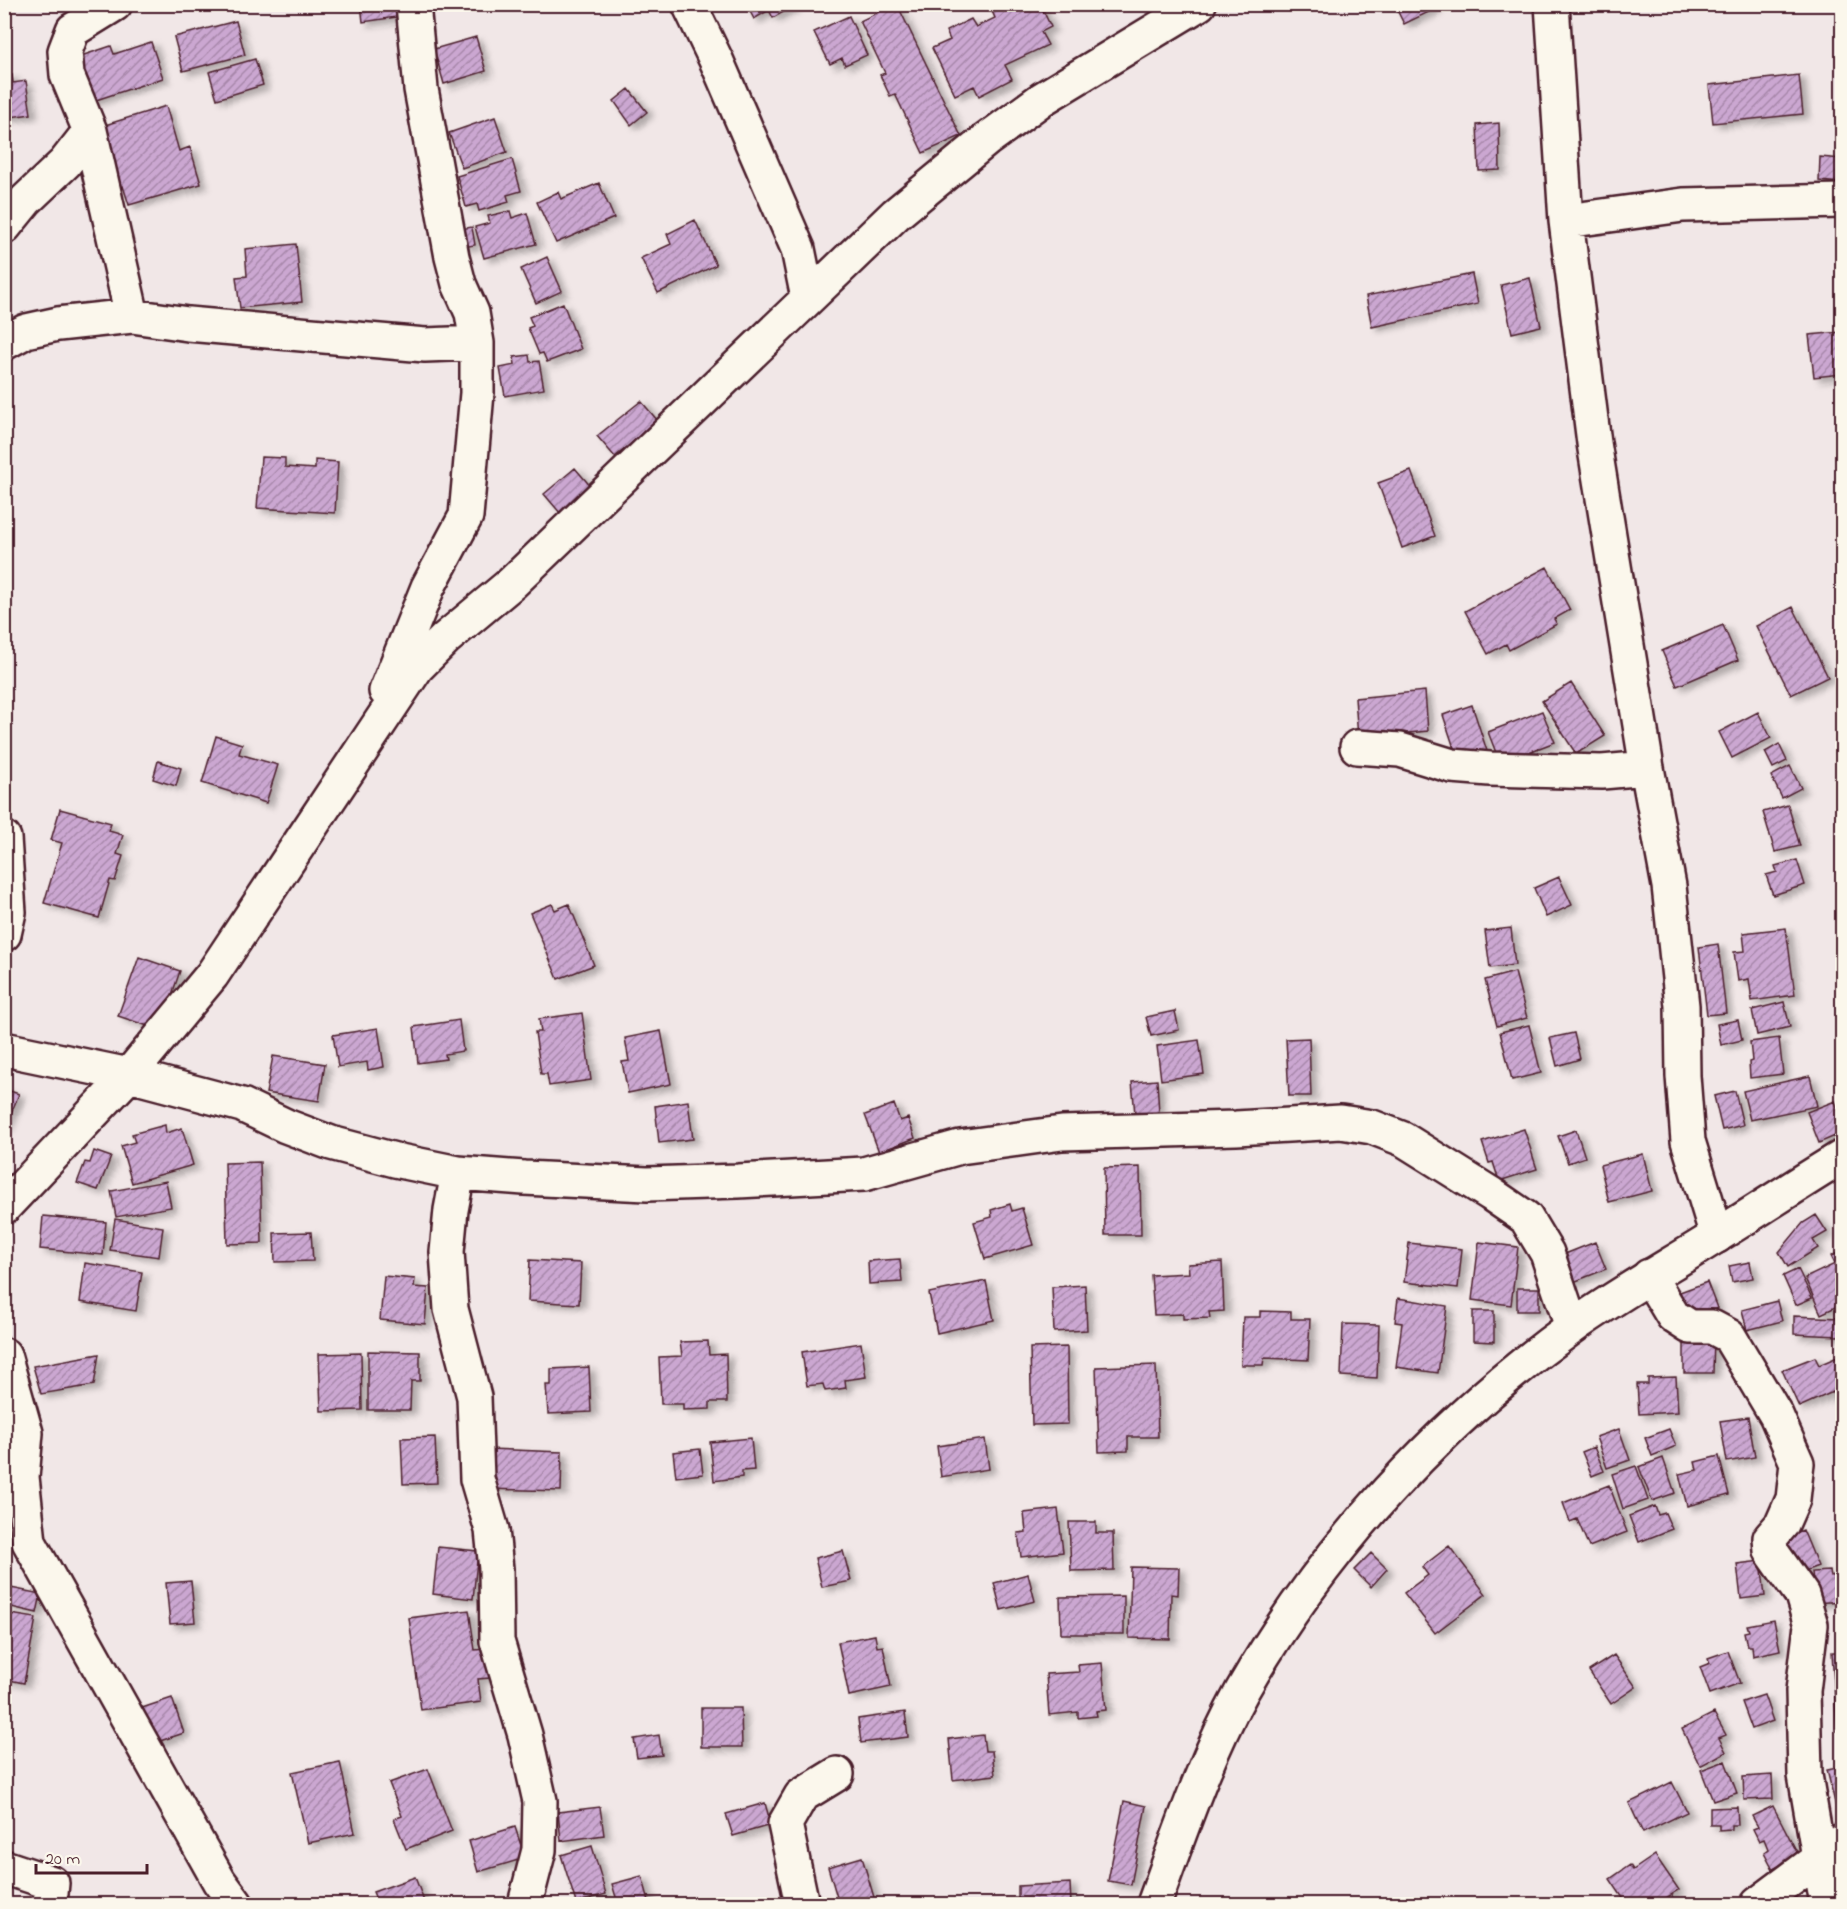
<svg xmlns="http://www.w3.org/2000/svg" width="1847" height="1909" font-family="'Indie Flower',sans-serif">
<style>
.building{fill:url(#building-hatch);stroke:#4a1f2b;stroke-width:1.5;filter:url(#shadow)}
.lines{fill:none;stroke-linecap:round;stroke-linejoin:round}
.street-casing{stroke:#4a1f2b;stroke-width:38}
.secondary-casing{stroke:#4a1f2b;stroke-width:38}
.street{stroke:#fbf7ec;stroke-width:33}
.secondary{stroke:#fbf7ec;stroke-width:33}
</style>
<defs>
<pattern id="building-hatch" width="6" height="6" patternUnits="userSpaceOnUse" patternTransform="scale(1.5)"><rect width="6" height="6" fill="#cba7d1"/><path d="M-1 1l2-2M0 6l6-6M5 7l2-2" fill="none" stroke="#a787aa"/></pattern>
<filter id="shadow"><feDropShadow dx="6" dy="4" stdDeviation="3" flood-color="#0004"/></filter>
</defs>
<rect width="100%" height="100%" fill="#f1e7e7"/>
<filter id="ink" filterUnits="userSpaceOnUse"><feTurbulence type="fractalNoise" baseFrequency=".0167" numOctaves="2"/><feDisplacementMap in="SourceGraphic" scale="12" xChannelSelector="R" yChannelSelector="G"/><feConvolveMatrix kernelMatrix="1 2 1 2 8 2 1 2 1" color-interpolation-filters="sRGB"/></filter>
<g filter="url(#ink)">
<path class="building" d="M 361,4 L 401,4 L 403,16 L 363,22 Z
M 746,4 L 793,4 L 794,6 L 773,18 L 769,10 L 754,19 Z
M 895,4 L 897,4 L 961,136 L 923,153 L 895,94 L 890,96 L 880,75 L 885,73 L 860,21 Z
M 1000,4 L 1040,4 L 1051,27 L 1041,32 L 1048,45 L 1005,65 L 1012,79 L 979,96 L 974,86 L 955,95 L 932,48 L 950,40 L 946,31 L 971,19 L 976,27 L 995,18 L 991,9 Z
M 1394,4 L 1433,4 L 1435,9 L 1404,24 Z
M 849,16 L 867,55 L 845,65 L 842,58 L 830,64 L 814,32 Z
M 236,21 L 245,55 L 183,71 L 174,37 Z
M 476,37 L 486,71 L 444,84 L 434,49 Z
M 151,42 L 163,78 L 90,102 L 75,58 L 111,46 L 114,54 Z
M 255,59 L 263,85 L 217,99 L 209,72 Z
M 12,75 L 13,83 L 26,81 L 31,114 L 4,118 L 4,77 Z
M 1799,75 L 1803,114 L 1713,123 L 1709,85 Z
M 629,89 L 647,112 L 631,125 L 614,101 Z
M 166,106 L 179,151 L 190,147 L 201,184 L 129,205 L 123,186 L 115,189 L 108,162 L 115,160 L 105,125 Z
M 495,117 L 507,152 L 462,168 L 449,133 Z
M 1499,123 L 1500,170 L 1479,171 L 1477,125 Z
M 1820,157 L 1842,159 L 1842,183 L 1819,181 Z
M 512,159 L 521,191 L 507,195 L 509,202 L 479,211 L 477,204 L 466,207 L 457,176 Z
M 599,183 L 614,218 L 556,243 L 537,202 L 558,192 L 561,199 Z
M 510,211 L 512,218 L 527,213 L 536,244 L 484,258 L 475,227 L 490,223 L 488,216 Z
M 695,220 L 716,265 L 658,293 L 641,258 L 671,244 L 667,234 Z
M 472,227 L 475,245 L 463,247 L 460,229 Z
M 296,244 L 302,302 L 240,308 L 236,277 L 247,276 L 245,249 Z
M 547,257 L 562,291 L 536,303 L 521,269 Z
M 1472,274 L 1478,304 L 1372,327 L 1366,296 Z
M 1530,278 L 1541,326 L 1512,333 L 1501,285 Z
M 563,303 L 581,349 L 547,362 L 543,353 L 539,354 L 528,328 L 533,326 L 529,317 Z
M 1841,332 L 1842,374 L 1814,377 L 1809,335 Z
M 529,355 L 530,362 L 539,361 L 544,389 L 505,396 L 500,368 L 515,365 L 514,357 Z
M 641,401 L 658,421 L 615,457 L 597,436 Z
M 261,457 L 285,458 L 285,467 L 315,469 L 315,460 L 338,462 L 335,513 L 257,508 Z
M 575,468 L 592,488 L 561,514 L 544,494 Z
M 1411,471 L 1435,536 L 1402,548 L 1378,483 Z
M 1547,567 L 1570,610 L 1554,619 L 1557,624 L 1509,650 L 1506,644 L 1488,654 L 1465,611 Z
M 1793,607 L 1828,677 L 1791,695 L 1756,626 Z
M 1723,625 L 1738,660 L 1677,686 L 1662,651 Z
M 1571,683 L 1605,736 L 1576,754 L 1542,701 Z
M 1425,691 L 1428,731 L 1358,738 L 1355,698 Z
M 1472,705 L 1487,751 L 1458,760 L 1443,715 Z
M 1542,711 L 1555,742 L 1500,763 L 1488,732 Z
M 1758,712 L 1771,738 L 1732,758 L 1719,732 Z
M 216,736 L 242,744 L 239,754 L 278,765 L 266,803 L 202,783 Z
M 1779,744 L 1787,761 L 1773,768 L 1765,752 Z
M 158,761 L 181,768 L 176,786 L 153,779 Z
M 1790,766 L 1801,788 L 1782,798 L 1771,776 Z
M 1788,805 L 1800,846 L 1775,852 L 1763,812 Z
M 60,809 L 111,823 L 109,831 L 123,835 L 117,854 L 123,856 L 115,881 L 110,880 L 99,918 L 44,903 L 62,843 L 51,840 Z
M 1797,860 L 1805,885 L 1773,895 L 1766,875 L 1777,872 L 1775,866 Z
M 1559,877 L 1572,905 L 1546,917 L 1534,888 Z
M 552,904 L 555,910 L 569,904 L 594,965 L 558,979 L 530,913 Z
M 1511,928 L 1515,965 L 1490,968 L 1485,931 Z
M 1786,928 L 1795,995 L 1752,1001 L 1749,979 L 1738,981 L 1734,952 L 1745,951 L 1743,933 Z
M 1718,944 L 1726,1013 L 1707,1015 L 1699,947 Z
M 139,957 L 180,971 L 160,1030 L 118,1016 Z
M 1515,972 L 1527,1018 L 1497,1026 L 1485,980 Z
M 1784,1002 L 1790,1027 L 1757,1035 L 1752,1010 Z
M 1175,1011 L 1179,1030 L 1151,1036 L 1146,1017 Z
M 582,1013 L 591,1080 L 549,1086 L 547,1074 L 541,1074 L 535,1032 L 541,1032 L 539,1019 Z
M 459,1020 L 463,1051 L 445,1054 L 446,1059 L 418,1063 L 414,1027 Z
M 1738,1020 L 1742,1040 L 1721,1045 L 1717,1024 Z
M 1529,1025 L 1541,1073 L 1512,1080 L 1500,1032 Z
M 378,1028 L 384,1067 L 368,1070 L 367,1062 L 338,1067 L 333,1035 Z
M 661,1031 L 671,1084 L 628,1093 L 622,1062 L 629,1061 L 625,1038 Z
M 1574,1033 L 1580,1059 L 1557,1066 L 1550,1038 Z
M 1309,1038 L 1311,1096 L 1289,1096 L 1286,1039 Z
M 1779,1038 L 1783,1074 L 1750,1078 L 1749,1062 L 1752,1061 L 1750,1042 Z
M 1199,1040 L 1204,1074 L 1161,1080 L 1157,1046 Z
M 273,1056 L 325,1064 L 319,1101 L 266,1093 Z
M 1810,1076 L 1817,1106 L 1750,1120 L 1743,1091 Z
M 1157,1080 L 1159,1113 L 1135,1114 L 1132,1082 Z
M 4,1089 L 19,1094 L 4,1130 Z
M 1735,1091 L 1743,1125 L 1722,1130 L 1714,1096 Z
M 688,1101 L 693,1139 L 659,1143 L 655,1106 Z
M 1835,1101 L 1842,1123 L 1842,1133 L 1819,1143 L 1807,1112 Z
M 894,1104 L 900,1121 L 908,1118 L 915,1138 L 879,1152 L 865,1115 Z
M 165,1125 L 166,1133 L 182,1128 L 193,1165 L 132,1183 L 121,1146 L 135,1142 L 132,1134 Z
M 1524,1129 L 1537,1169 L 1499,1181 L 1493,1162 L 1489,1163 L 1482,1142 Z
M 1576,1130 L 1585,1157 L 1568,1163 L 1558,1136 Z
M 94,1151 L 111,1157 L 98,1190 L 77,1183 L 85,1162 L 90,1163 Z
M 1643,1154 L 1652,1191 L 1609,1202 L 1600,1165 Z
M 260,1162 L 262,1243 L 227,1244 L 225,1163 Z
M 1140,1167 L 1141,1235 L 1105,1235 L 1104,1168 Z
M 166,1181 L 171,1207 L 116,1217 L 111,1191 Z
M 1010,1204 L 1012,1211 L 1022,1208 L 1033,1245 L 985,1259 L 974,1222 L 992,1217 L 991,1210 Z
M 1816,1215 L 1827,1232 L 1813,1240 L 1818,1248 L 1788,1267 L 1779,1252 L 1803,1223 Z
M 43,1216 L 106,1222 L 103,1255 L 40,1249 Z
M 115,1219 L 163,1227 L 159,1257 L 110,1250 Z
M 311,1232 L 313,1261 L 275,1262 L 274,1233 Z
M 1479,1242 L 1518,1247 L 1511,1305 L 1472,1300 Z
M 1595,1242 L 1606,1269 L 1571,1283 L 1560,1256 Z
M 1409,1243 L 1462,1249 L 1458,1288 L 1404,1282 Z
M 1842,1251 L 1842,1304 L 1821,1314 L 1805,1278 L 1835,1264 L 1831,1256 Z
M 900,1259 L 902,1282 L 869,1284 L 868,1261 Z
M 530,1260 L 581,1263 L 579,1304 L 528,1301 Z
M 1222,1262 L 1224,1311 L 1209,1312 L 1210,1318 L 1183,1319 L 1183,1314 L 1154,1315 L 1151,1275 L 1189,1273 L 1188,1264 Z
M 1750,1262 L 1753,1278 L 1732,1282 L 1729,1266 Z
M 85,1263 L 142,1272 L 136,1311 L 80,1302 Z
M 1798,1269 L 1812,1298 L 1796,1305 L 1783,1276 Z
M 384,1276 L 415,1279 L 414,1287 L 428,1288 L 425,1324 L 380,1320 Z
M 986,1281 L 994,1320 L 937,1333 L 929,1293 Z
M 1707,1282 L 1717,1308 L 1690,1318 L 1680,1292 Z
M 1085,1285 L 1087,1330 L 1054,1332 L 1052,1287 Z
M 1517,1288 L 1539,1288 L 1539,1311 L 1517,1311 Z
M 1398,1298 L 1447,1306 L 1438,1373 L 1396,1367 L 1402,1323 L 1395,1322 Z
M 1777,1301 L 1782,1321 L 1747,1330 L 1742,1310 Z
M 1260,1311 L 1291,1312 L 1291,1319 L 1310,1319 L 1308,1360 L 1264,1358 L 1263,1365 L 1241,1365 L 1243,1317 L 1260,1317 Z
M 1473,1311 L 1494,1311 L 1494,1342 L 1473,1341 Z
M 1794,1316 L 1840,1318 L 1839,1336 L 1794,1334 Z
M 1343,1324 L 1379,1325 L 1377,1378 L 1341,1376 Z
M 1684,1336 L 1714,1337 L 1713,1373 L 1684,1373 Z
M 708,1341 L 709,1355 L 726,1354 L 727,1402 L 710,1402 L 710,1409 L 683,1410 L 683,1404 L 661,1404 L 659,1357 L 682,1356 L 680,1342 Z
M 861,1343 L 866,1377 L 845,1380 L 846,1388 L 825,1391 L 823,1384 L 807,1386 L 802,1352 Z
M 1067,1347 L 1068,1424 L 1032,1425 L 1030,1348 Z
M 368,1351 L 420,1352 L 420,1381 L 411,1381 L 410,1410 L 368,1410 Z
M 361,1353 L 362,1410 L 321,1411 L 319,1354 Z
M 99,1354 L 94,1385 L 41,1394 L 33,1366 Z
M 1842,1355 L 1842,1388 L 1799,1407 L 1782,1370 L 1815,1357 L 1819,1365 Z
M 1156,1365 L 1158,1437 L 1128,1437 L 1128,1451 L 1099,1452 L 1096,1367 Z
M 589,1367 L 591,1412 L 548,1414 L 546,1385 L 551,1385 L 551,1369 Z
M 1676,1377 L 1678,1412 L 1639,1414 L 1637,1384 L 1648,1384 L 1648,1378 Z
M 1748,1417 L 1755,1457 L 1727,1462 L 1720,1421 Z
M 1619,1429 L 1630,1460 L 1607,1468 L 1596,1437 Z
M 1669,1429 L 1676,1446 L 1652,1456 L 1645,1438 Z
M 435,1437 L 437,1483 L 403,1484 L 401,1438 Z
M 751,1438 L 754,1470 L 742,1471 L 742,1477 L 714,1481 L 710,1442 Z
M 985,1439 L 989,1469 L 941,1477 L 937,1446 Z
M 1594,1447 L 1604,1471 L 1592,1476 L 1582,1452 Z
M 489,1449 L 562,1452 L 561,1491 L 488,1489 Z
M 700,1449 L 703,1474 L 676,1477 L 673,1452 Z
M 1719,1456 L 1729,1495 L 1687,1506 L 1679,1474 L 1697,1470 L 1695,1462 Z
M 1663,1458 L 1675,1493 L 1652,1501 L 1639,1467 Z
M 1636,1466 L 1648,1500 L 1623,1509 L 1612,1474 Z
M 1609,1485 L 1627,1532 L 1589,1547 L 1577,1519 L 1570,1522 L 1563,1503 Z
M 1655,1506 L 1658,1515 L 1665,1513 L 1672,1529 L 1639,1542 L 1629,1516 Z
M 1058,1509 L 1063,1552 L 1021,1557 L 1018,1533 L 1026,1532 L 1024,1513 Z
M 1069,1522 L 1096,1522 L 1096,1533 L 1113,1533 L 1114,1570 L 1071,1571 Z
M 1803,1530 L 1818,1566 L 1794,1575 L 1779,1540 Z
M 1449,1546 L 1486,1594 L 1435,1633 L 1404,1593 L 1428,1575 L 1422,1567 Z
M 438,1547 L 478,1551 L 473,1599 L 433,1594 Z
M 843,1551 L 851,1581 L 822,1587 L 815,1558 Z
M 1371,1553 L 1387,1569 L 1371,1587 L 1354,1570 Z
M 1761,1561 L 1765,1596 L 1741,1599 L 1737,1564 Z
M 1131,1567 L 1179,1568 L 1178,1595 L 1171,1594 L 1170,1639 L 1129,1638 Z
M 1830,1571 L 1831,1576 L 1842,1575 L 1842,1601 L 1815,1603 L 1812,1572 Z
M 1028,1574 L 1035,1601 L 1001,1610 L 994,1583 Z
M 191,1581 L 195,1622 L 170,1624 L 166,1583 Z
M 11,1588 L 41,1594 L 37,1613 L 7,1606 Z
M 1124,1596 L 1124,1634 L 1061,1634 L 1060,1597 Z
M 469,1610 L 475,1650 L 486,1649 L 490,1678 L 478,1679 L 481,1702 L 421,1710 L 409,1618 Z
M 4,1613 L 36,1618 L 24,1683 L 4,1679 Z
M 1774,1620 L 1780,1650 L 1753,1656 L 1752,1646 L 1747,1646 L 1744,1632 L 1749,1631 L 1747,1625 Z
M 875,1635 L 877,1647 L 883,1646 L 891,1687 L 849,1696 L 838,1642 Z
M 1728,1651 L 1740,1683 L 1710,1694 L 1700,1667 L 1710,1663 L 1708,1658 Z
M 1832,1652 L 1842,1652 L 1842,1730 L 1837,1731 Z
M 1614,1655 L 1636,1687 L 1611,1704 L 1589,1671 Z
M 1102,1663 L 1106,1710 L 1096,1711 L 1097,1716 L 1078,1718 L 1078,1712 L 1049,1715 L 1046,1674 L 1079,1672 L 1078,1665 Z
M 1764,1695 L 1773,1721 L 1752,1729 L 1742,1702 Z
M 172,1698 L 184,1733 L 154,1743 L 142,1708 Z
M 701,1708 L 741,1708 L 742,1747 L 701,1747 Z
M 905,1712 L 908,1737 L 861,1743 L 858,1719 Z
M 1714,1713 L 1726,1735 L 1719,1738 L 1726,1752 L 1700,1766 L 1682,1729 Z
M 659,1735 L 662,1755 L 637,1758 L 634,1739 Z
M 983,1735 L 985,1751 L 992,1751 L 995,1775 L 953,1780 L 949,1739 Z
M 1725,1761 L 1737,1793 L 1713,1801 L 1701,1770 Z
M 340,1762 L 355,1833 L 308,1843 L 292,1772 Z
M 1842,1767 L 1842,1814 L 1838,1815 L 1827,1770 Z
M 428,1769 L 452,1831 L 406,1849 L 394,1819 L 402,1816 L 389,1783 Z
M 1772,1775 L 1773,1799 L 1744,1800 L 1743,1777 Z
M 1672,1782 L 1687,1812 L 1643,1833 L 1629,1803 Z
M 1124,1801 L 1146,1806 L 1131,1885 L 1108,1881 Z
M 765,1803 L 771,1825 L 733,1836 L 726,1814 Z
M 1773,1806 L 1799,1856 L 1773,1869 L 1764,1852 L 1768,1849 L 1764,1839 L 1759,1841 L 1753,1829 L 1758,1827 L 1752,1816 Z
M 600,1807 L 604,1835 L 561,1841 L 558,1812 Z
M 1737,1807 L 1738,1825 L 1731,1825 L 1731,1829 L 1719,1830 L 1719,1825 L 1710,1825 L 1710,1808 Z
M 515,1827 L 525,1858 L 478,1872 L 469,1841 Z
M 592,1846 L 606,1894 L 576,1903 L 561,1855 Z
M 1655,1855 L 1679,1890 L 1657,1904 L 1627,1904 L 1610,1879 L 1630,1865 L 1633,1870 Z
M 862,1857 L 876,1904 L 839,1904 L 828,1867 Z
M 642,1876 L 650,1904 L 618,1904 L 612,1884 Z
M 415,1877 L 425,1904 L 378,1904 L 373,1892 Z
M 1070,1883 L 1071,1904 L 1018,1904 L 1018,1886 Z"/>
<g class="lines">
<g class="street-casing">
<path id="street" d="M 115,4 L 73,30 L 65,51 L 67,75 L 90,131 L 132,316
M 689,4 L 717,62 L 798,249 L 808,298
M 1552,4 L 1566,221 L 1594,443 L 1647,768 L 1669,886 L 1682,1006 L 1683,1076 L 1688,1141 L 1717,1236
M 1566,221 L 1683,205 L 1842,201
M 4,227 L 26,200 L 65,163 L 90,131
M 4,343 L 26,331 L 58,324 L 132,316 L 188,324 L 425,345 L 477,343
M 386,691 L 428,587 L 466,516 L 477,393 L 477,343 L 472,313 L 459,284 L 452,257 L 421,89 L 413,4
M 1357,747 L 1400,750 L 1452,766 L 1490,769 L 1602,772 L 1647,768
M 4,838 L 9,912 L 4,934
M 4,1049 L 129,1075 L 242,1105 L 286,1126 L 331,1143 L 395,1160 L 458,1173 L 524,1178 L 647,1184 L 738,1181 L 864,1174 L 960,1147 L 1062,1133 L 1236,1128 L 1341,1122 L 1372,1127 L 1403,1139 L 1491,1194 L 1526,1218 L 1547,1253 L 1572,1327
M 458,1173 L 451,1210 L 447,1252 L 451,1309 L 474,1397 L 477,1479 L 492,1530 L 496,1569 L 497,1641 L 525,1735 L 540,1801 L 539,1850 L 525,1904
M 4,1207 L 129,1075 L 212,975 L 417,667 L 445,639 L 512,583 L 896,214 L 986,140 L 1042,99 L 1199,4
M 1649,1276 L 1673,1316 L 1690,1327 L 1712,1327 L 1729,1336 L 1776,1415 L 1797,1463 L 1793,1499 L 1782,1524 L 1770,1538 L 1771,1551 L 1802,1595 L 1811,1625 L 1803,1691 L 1805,1775 L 1827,1904
M 4,1355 L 26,1433 L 22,1477 L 29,1542 L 219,1881 L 236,1904
M 4,1867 L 52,1883 L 50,1904
M 802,1904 L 785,1824 L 801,1796 L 837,1774
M 1758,1904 L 1842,1841"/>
</g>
<g class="secondary-casing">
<path id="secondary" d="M 1154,1904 C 1180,1833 1205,1758 1242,1691 C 1323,1549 1439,1423 1571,1328 C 1618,1294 1669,1266 1718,1235 C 1760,1209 1801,1182 1842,1157"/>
</g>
<use href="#street" class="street"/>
<use href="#secondary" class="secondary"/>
</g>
</g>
<rect width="1847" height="1909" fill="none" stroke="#fbf7ec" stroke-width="24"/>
<rect x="12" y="12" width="1823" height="1885" fill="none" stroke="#4a1f2b" stroke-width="2" filter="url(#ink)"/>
<path d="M36 1864v9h111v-9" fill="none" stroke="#4a1f2b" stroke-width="3"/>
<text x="45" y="1864" font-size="18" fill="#4a1f2b" stroke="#fbf7ec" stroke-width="4.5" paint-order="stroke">20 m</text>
</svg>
